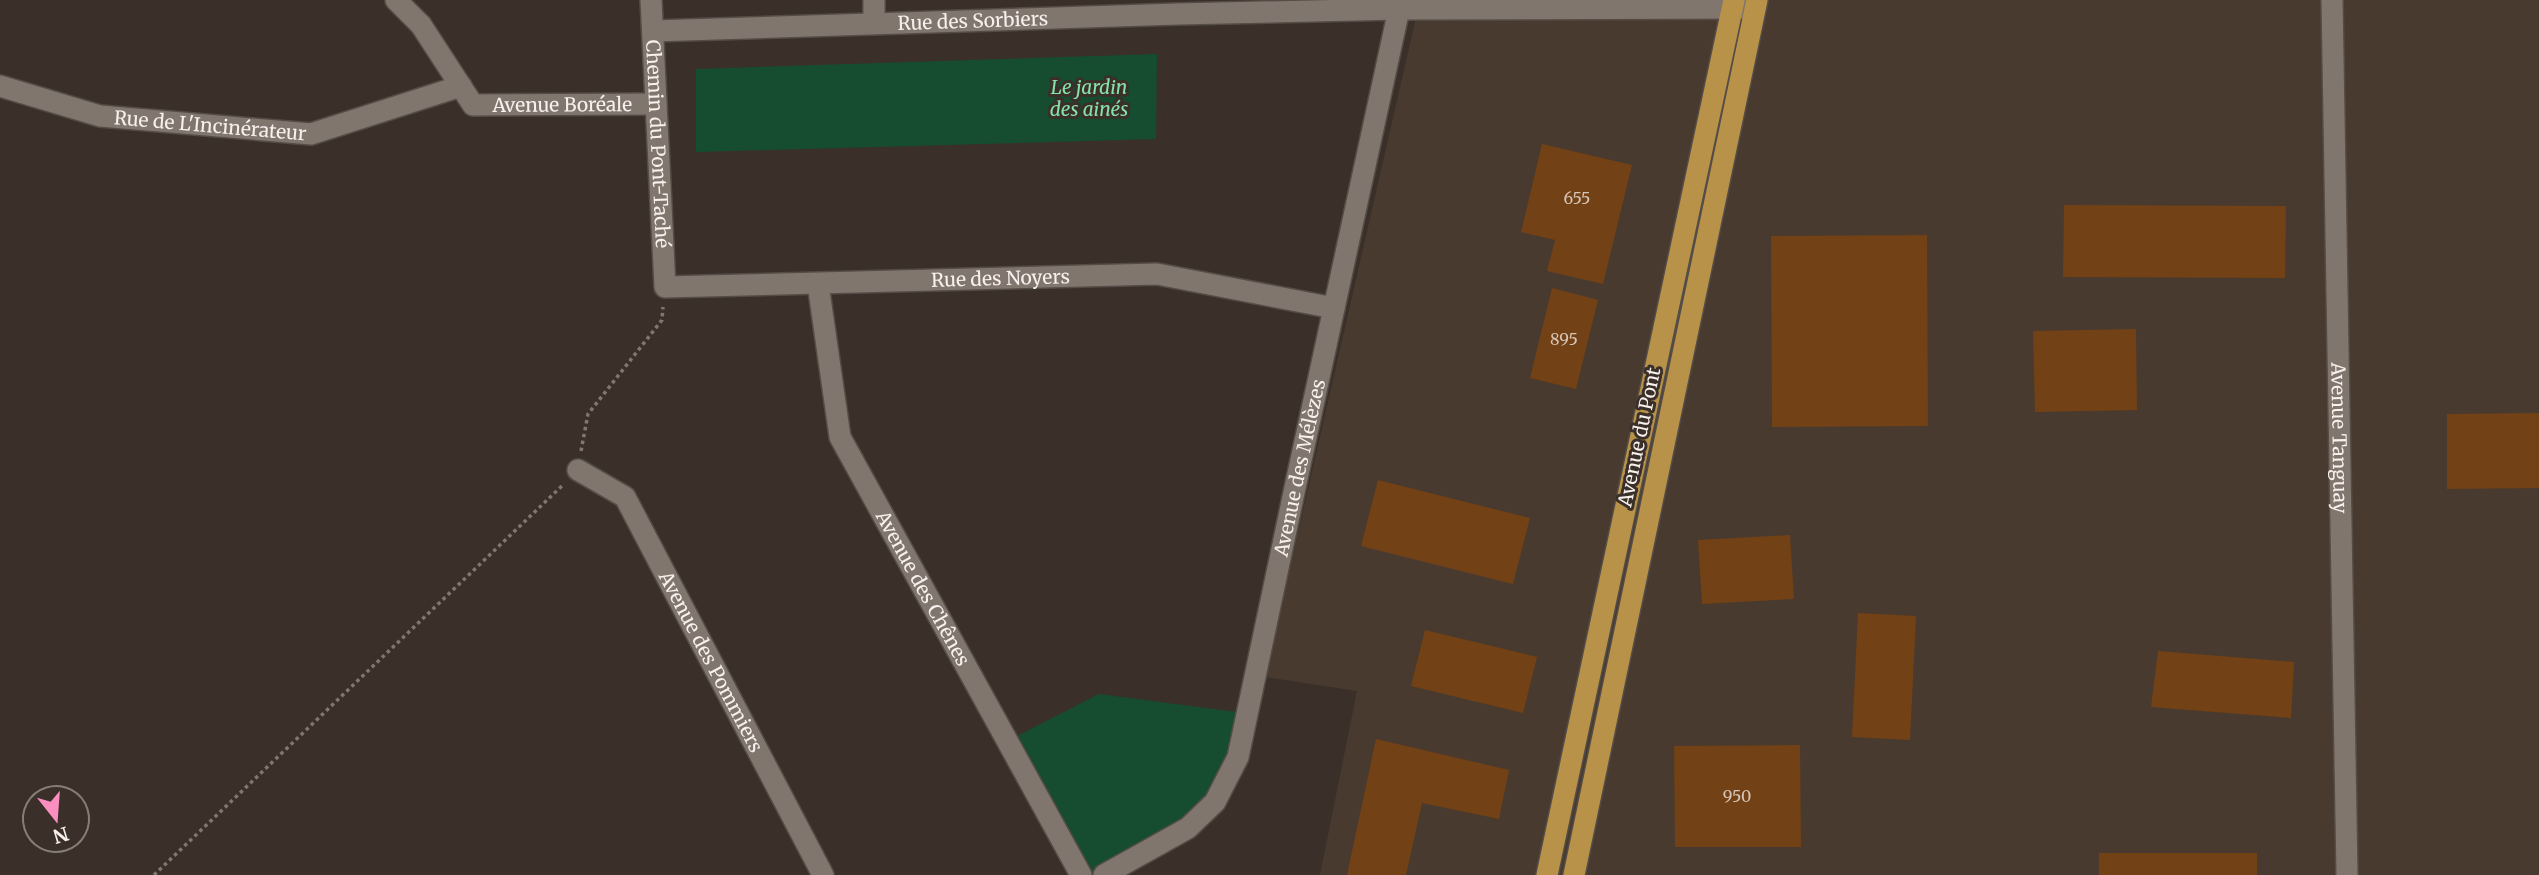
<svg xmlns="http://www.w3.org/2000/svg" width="2539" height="875" font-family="Merriweather,serif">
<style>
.built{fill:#493a2f}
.green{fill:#164c30}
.building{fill:#724115}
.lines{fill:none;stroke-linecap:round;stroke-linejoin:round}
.minor-casing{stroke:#544c46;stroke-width:24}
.major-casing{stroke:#544c46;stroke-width:24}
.path{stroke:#807771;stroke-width:3.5;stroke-dasharray:3.5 3.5;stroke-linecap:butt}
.minor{stroke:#81766e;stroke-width:21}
.major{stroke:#b89249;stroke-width:21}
.labels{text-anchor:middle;stroke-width:6;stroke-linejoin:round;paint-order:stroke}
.number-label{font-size:16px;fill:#d6c4b6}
.street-label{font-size:19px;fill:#f7f0ec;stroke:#3a3029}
.park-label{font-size:19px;font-style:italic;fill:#86e3ac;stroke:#3a3029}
</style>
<rect width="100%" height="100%" fill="#3a3029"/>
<path class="built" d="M 1420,0 L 2539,0 L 2539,875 L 1320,875 L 1357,691 L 1265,677 Z"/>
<path class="green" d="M 1157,54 L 1156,139 L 696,152 L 696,69 Z
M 1099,694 L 1244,713 L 1215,802 L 1098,875 L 1085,875 L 1007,741 Z"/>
<path class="building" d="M 1542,144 L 1632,165 L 1603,284 L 1547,271 L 1555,240 L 1521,232 Z
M 2064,205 L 2286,206 L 2285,278 L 2063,277 Z
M 1927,235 L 1928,426 L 1772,427 L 1771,236 Z
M 1552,288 L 1598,300 L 1576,389 L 1530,378 Z
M 2136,329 L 2137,410 L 2035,412 L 2033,331 Z
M 2539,413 L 2539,488 L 2447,489 L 2447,414 Z
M 1378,480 L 1530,518 L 1513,584 L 1361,546 Z
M 1790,535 L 1794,599 L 1702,604 L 1698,540 Z
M 1858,613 L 1916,616 L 1910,740 L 1852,737 Z
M 1425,630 L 1537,657 L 1523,713 L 1411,686 Z
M 2158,651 L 2294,662 L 2291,718 L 2151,707 Z
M 1376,739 L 1509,770 L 1499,819 L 1422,803 L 1406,875 L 1347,875 Z
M 1800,745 L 1801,847 L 1675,847 L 1674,746 Z
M 2099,853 L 2257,853 L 2257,875 L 2099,875 Z"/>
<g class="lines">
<g class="minor-casing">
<g id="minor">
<path id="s1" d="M 396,0 L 421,25 L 473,105 L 656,104"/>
<path id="s2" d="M 651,0 L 665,287 L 1157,274 L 1334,308"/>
<path id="s3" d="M 2332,0 L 2347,875"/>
<path d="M 874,23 L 874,0"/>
<path id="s4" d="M 653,31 L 1178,14 L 1399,9 L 1755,8"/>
<path id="s5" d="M 0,86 L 100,116 L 311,134 L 461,86"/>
<path id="s6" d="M 818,284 L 840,437 L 1081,875"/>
<path id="s7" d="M 578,470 L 625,497 L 823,875"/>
<path id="s8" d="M 1104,875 L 1188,828 L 1215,802 L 1238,757 L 1296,483 L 1401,0"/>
</g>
</g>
<g class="major-casing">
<path id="major" d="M 1547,875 L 1734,0
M 1574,875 L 1757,0"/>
</g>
<path class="path" d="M 581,451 L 588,414 L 662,320 L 663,307
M 154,875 L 564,484"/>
<use href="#minor" class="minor"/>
<use href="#major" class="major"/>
</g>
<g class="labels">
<g class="number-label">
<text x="1577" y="204">655</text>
<text x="1564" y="345">895</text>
<text x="1737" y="802">950</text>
</g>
<g class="street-label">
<text dy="7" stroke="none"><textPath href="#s4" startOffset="320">Rue des Sorbiers</textPath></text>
<text dy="7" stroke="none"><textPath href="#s1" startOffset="220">Avenue Boréale</textPath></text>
<text dy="7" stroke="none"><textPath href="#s5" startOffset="215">Rue de L'Incinérateur</textPath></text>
<text dy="7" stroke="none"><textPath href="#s2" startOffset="144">Chemin du Pont-Taché</textPath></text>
<text dy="7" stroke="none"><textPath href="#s2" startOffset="623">Rue des Noyers</textPath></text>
<text transform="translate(1639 437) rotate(-78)" y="7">Avenue du Pont</text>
<text dy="7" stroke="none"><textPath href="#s3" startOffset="438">Avenue Tanguay</textPath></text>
<text dy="7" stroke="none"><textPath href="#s8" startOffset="480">Avenue des Mélèzes</textPath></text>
<text dy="7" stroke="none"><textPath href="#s6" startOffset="327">Avenue des Chênes</textPath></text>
<text dy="7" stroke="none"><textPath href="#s7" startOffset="240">Avenue des Pommiers</textPath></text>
</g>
<g class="park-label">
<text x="1089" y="94">Le jardin<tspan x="1089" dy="22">des ainés</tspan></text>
</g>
</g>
<g transform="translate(56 819) rotate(163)"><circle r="33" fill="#3a3029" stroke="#867d77" stroke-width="2"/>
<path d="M0-5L12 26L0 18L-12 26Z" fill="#fd8ec0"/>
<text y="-10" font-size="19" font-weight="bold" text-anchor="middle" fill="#f7f0ec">N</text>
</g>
</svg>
